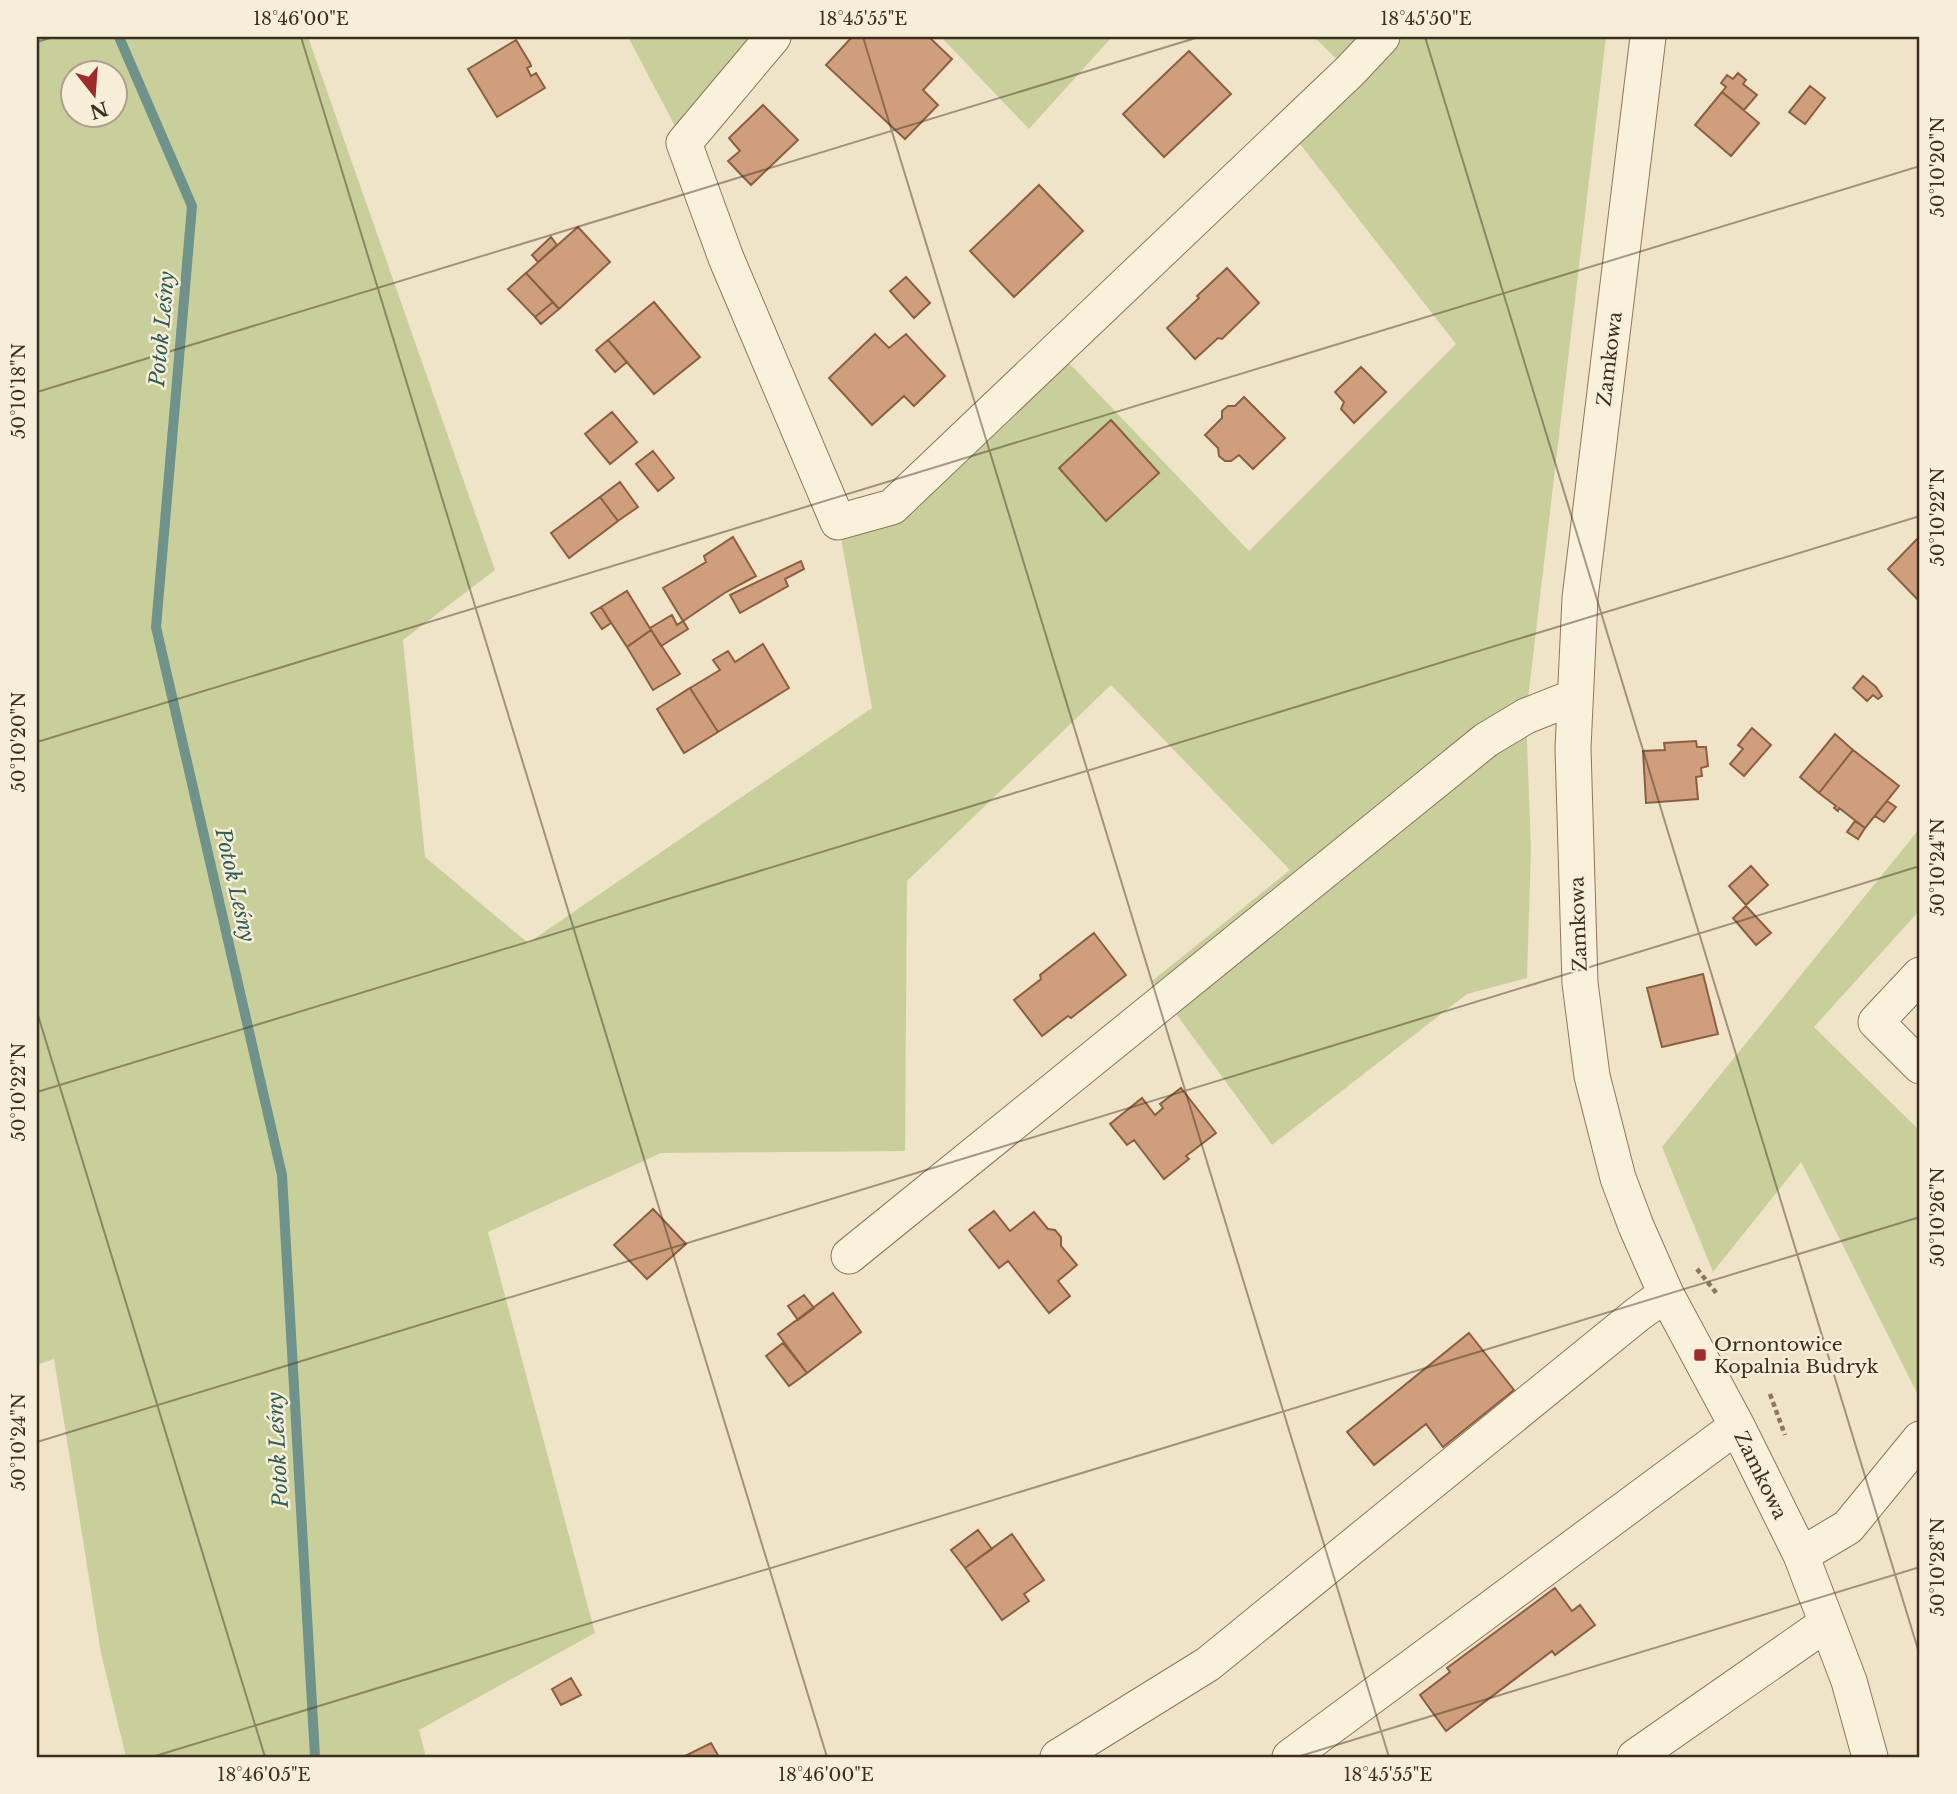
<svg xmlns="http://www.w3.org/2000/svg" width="1957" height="1794" font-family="'Libre Baskerville',serif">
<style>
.green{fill:#c9cf9b;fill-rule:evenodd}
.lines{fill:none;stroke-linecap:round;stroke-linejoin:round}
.stream{stroke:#6f938a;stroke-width:10}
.building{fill:#cf9f7d;stroke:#8d5f41;stroke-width:2}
.minor-casing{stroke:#8d765c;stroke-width:37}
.path{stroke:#8d765c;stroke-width:4.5;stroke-dasharray:5 3.5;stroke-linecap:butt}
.minor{stroke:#faf1dc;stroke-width:35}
.ticks{fill:none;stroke:#3d2e20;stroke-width:2;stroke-opacity:0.45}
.poi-dot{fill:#9e2a2b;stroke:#f7eed8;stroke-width:2.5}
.labels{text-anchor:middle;stroke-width:5;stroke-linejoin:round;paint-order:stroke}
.street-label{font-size:19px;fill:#3d2e20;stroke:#f7eed8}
.poi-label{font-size:19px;fill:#3d2e20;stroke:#f7eed8;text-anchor:start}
.water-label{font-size:21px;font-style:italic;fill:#2f5d5a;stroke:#f7eed8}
.neatline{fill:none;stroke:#3d2e20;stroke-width:2.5}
.ticks-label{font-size:18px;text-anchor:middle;fill:#3d2e20}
</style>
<rect width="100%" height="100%" fill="#f0e4c8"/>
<path class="green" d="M 37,37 L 308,37 L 495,570 L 403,640 L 425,857 L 528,943 L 872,708 L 838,522 L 892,507 L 1044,337 L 1249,551 L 1456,344 L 1293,135 L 1349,71 L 1314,37 L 1606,37 L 1526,716 L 1531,848 L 1527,978 L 1467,994 L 1272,1145 L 1152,981 L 1290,870 L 1111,685 L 907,881 L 905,1151 L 661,1153 L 488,1232 L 595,1633 L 419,1730 L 426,1757 L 126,1757 L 101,1653 L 54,1359 L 37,1365 ZM 74,74 L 116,74 L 116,116 L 74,116 Z
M 628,37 L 773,37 L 684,143 Z
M 941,37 L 1112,37 L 1029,129 Z
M 1920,828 L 1920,910 L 1814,1027 L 1920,1131 L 1920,1399 L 1801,1162 L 1713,1272 L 1662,1147 Z"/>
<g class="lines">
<path class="stream" d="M 119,37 L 192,206 L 156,627 L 282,1175 L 315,1757"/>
</g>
<path class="building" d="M 852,37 L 929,37 L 952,59 L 923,90 L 938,105 L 905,139 L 826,65 Z
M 516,40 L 530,63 L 531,66 L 527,68 L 531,76 L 536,73 L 545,88 L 497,117 L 468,69 Z
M 1189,51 L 1231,94 L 1164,157 L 1123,114 Z
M 1738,73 L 1746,80 L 1743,84 L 1757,95 L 1744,110 L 1722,92 L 1726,87 L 1721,83 L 1727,75 L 1733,79 Z
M 1810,86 L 1825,98 L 1805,124 L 1789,112 Z
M 1722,92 L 1759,123 L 1731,156 L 1695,125 Z
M 763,105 L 798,140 L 751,185 L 728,161 L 740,151 L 729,138 Z
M 1039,185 L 1083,231 L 1014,297 L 970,251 Z
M 578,227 L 610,262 L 559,309 L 526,273 Z
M 551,237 L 557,245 L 538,262 L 532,255 Z
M 1227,268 L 1259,303 L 1222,339 L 1218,338 L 1195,359 L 1167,328 L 1199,298 L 1197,296 Z
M 526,273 L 553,302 L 535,317 L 508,289 Z
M 906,277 L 930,303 L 914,318 L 890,291 Z
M 553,302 L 559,309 L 541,324 L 535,317 Z
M 654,302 L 700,357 L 654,394 L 608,340 Z
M 875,334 L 889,348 L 906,334 L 945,376 L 914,406 L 904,396 L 872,425 L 829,378 Z
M 608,340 L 627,362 L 615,372 L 596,350 Z
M 1361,367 L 1386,392 L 1354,423 L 1341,409 L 1344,402 L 1335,392 Z
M 1244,397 L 1285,438 L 1253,469 L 1239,455 L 1231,461 L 1225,461 L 1219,456 L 1218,448 L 1205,435 L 1222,418 L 1222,411 L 1228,406 L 1235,406 Z
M 612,412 L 637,442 L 610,464 L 585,434 Z
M 1111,420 L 1159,473 L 1106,521 L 1059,468 Z
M 653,451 L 674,478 L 658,491 L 636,464 Z
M 620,482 L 638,507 L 618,521 L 600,497 Z
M 600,497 L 618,521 L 569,558 L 551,533 Z
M 1920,536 L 1920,602 L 1888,569 Z
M 733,537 L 756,576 L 726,592 L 683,621 L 663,588 L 706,562 L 704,556 Z
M 801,561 L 804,569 L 785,579 L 788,586 L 740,613 L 730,595 Z
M 627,591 L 651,630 L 627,647 L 601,607 Z
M 601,607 L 611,623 L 602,629 L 591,613 Z
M 672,615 L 677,625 L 683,621 L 688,629 L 661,646 L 650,628 Z
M 651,630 L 680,674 L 653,690 L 627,647 Z
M 763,644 L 789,688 L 718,732 L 690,688 L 720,670 L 713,660 L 728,651 L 735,662 Z
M 1863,676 L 1876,687 L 1882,696 L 1878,699 L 1873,695 L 1867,701 L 1853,688 Z
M 690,688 L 718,732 L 684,753 L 657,709 Z
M 1752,728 L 1771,745 L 1744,776 L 1730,764 L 1743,749 L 1738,745 Z
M 1835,734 L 1853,750 L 1819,793 L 1800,777 Z
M 1696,741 L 1697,747 L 1706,747 L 1708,766 L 1701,768 L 1702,776 L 1696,777 L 1698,799 L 1646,803 L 1643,751 L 1665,750 L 1664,743 Z
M 1853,750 L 1899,786 L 1865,828 L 1839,808 L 1838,811 L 1834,808 L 1836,806 L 1819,793 Z
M 1887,801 L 1896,807 L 1884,822 L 1875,816 Z
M 1855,821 L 1865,828 L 1858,839 L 1847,832 Z
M 1751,866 L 1768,885 L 1746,905 L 1729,886 Z
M 1746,906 L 1771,933 L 1756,945 L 1733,918 Z
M 1094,933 L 1126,975 L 1071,1018 L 1068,1016 L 1042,1036 L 1014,1000 L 1041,979 L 1040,975 Z
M 1703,974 L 1718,1034 L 1662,1047 L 1647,988 Z
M 1181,1088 L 1216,1133 L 1186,1156 L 1189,1159 L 1164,1179 L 1134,1140 L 1127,1145 L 1110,1124 L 1142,1098 L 1155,1115 L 1163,1108 L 1160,1104 Z
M 653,1209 L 686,1244 L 647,1279 L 614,1245 Z
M 994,1211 L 1010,1231 L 1034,1212 L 1048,1229 L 1055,1230 L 1061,1237 L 1061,1246 L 1077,1265 L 1058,1281 L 1070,1296 L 1049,1313 L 1008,1261 L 999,1268 L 969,1230 Z
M 833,1293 L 861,1332 L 807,1373 L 778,1334 Z
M 804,1295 L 814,1308 L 798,1320 L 788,1306 Z
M 1469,1333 L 1514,1390 L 1443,1447 L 1426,1424 L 1374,1465 L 1347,1432 Z
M 783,1343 L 807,1373 L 789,1386 L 766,1356 Z
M 978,1530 L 992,1549 L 965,1568 L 951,1550 Z
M 1012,1534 L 1044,1580 L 1024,1594 L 1029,1601 L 1002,1620 L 965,1568 Z
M 1555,1588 L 1572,1611 L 1580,1605 L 1595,1625 L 1555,1655 L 1552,1651 L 1446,1731 L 1420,1695 L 1450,1672 L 1447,1668 Z
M 571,1678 L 581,1695 L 561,1705 L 552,1689 Z
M 711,1743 L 719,1757 L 683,1757 Z"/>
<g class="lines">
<g class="minor-casing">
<path id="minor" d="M 773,37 L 684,143 L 726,258 L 838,522 L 892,507 L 1350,71 L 1382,37
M 1648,37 L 1580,598 L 1573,748 L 1580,983 L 1592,1076 L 1618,1178 L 1636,1226 L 1666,1294 L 1737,1426 L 1801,1555 L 1849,1681 L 1870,1757
M 1920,975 L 1876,1022 L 1920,1066
M 849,1256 L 1486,740 L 1526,716 L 1574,697
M 1801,1555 L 1848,1527 L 1920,1439
M 1058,1757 L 1208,1664 L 1638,1314 L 1666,1294
M 1290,1757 L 1737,1426
M 1635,1757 L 1827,1623"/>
</g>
<path class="path" d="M 1697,1269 L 1718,1295
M 1770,1394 L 1785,1435"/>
<use href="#minor" class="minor"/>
</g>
<path class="ticks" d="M 301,37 L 827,1757M 863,37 L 1389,1757M 1425,37 L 1920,1656M 37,42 L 53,37M 37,392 L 1199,37M 37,742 L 1920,166M 37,1012 L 265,1757M 37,1092 L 1920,516M 37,1442 L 1920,866M 152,1757 L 1920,1217M 1297,1757 L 1920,1567"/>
<rect class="poi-dot" x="1693" y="1348" width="14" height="14" rx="3.5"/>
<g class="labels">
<g class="street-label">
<text transform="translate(1609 359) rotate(-83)" y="7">Zamkowa</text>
<text transform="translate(1578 924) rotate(-92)" y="7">Zamkowa</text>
<text transform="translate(1761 1475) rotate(64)" y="7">Zamkowa</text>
</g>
<g class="poi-label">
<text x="1714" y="1351">Ornontowice<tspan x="1714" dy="22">Kopalnia Budryk</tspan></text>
</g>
<g class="water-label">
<text transform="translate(162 329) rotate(-85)" y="7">Potok Leśny</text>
<text transform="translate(235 885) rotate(77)" y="7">Potok Leśny</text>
<text transform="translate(278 1450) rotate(-93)" y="7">Potok Leśny</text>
</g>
</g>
<rect width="1957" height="1794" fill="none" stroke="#f7eed8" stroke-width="77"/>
<g transform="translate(94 94) rotate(163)"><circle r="33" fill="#f7eed8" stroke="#ada18e" stroke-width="2"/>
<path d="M0-5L12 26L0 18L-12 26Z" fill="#9e2a2b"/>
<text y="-10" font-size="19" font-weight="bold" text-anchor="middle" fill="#3d2e20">N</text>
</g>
<rect x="38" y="38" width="1880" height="1718" class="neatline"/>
<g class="ticks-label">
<text x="301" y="25">18°46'00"E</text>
<text x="863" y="25">18°45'55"E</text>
<text x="1426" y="25">18°45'50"E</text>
<text transform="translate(1938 167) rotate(-90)" y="6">50°10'20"N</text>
<text transform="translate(19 391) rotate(-90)" y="6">50°10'18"N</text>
<text transform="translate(1938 517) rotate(-90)" y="6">50°10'22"N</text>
<text transform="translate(19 742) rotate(-90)" y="6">50°10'20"N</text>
<text transform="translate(1938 867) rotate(-90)" y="6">50°10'24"N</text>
<text transform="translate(19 1092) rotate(-90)" y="6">50°10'22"N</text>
<text transform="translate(1938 1217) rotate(-90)" y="6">50°10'26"N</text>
<text transform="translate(19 1442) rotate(-90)" y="6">50°10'24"N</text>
<text transform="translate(1938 1567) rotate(-90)" y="6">50°10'28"N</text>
<text x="264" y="1781">18°46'05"E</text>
<text x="826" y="1781">18°46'00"E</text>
<text x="1388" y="1781">18°45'55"E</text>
</g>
</svg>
